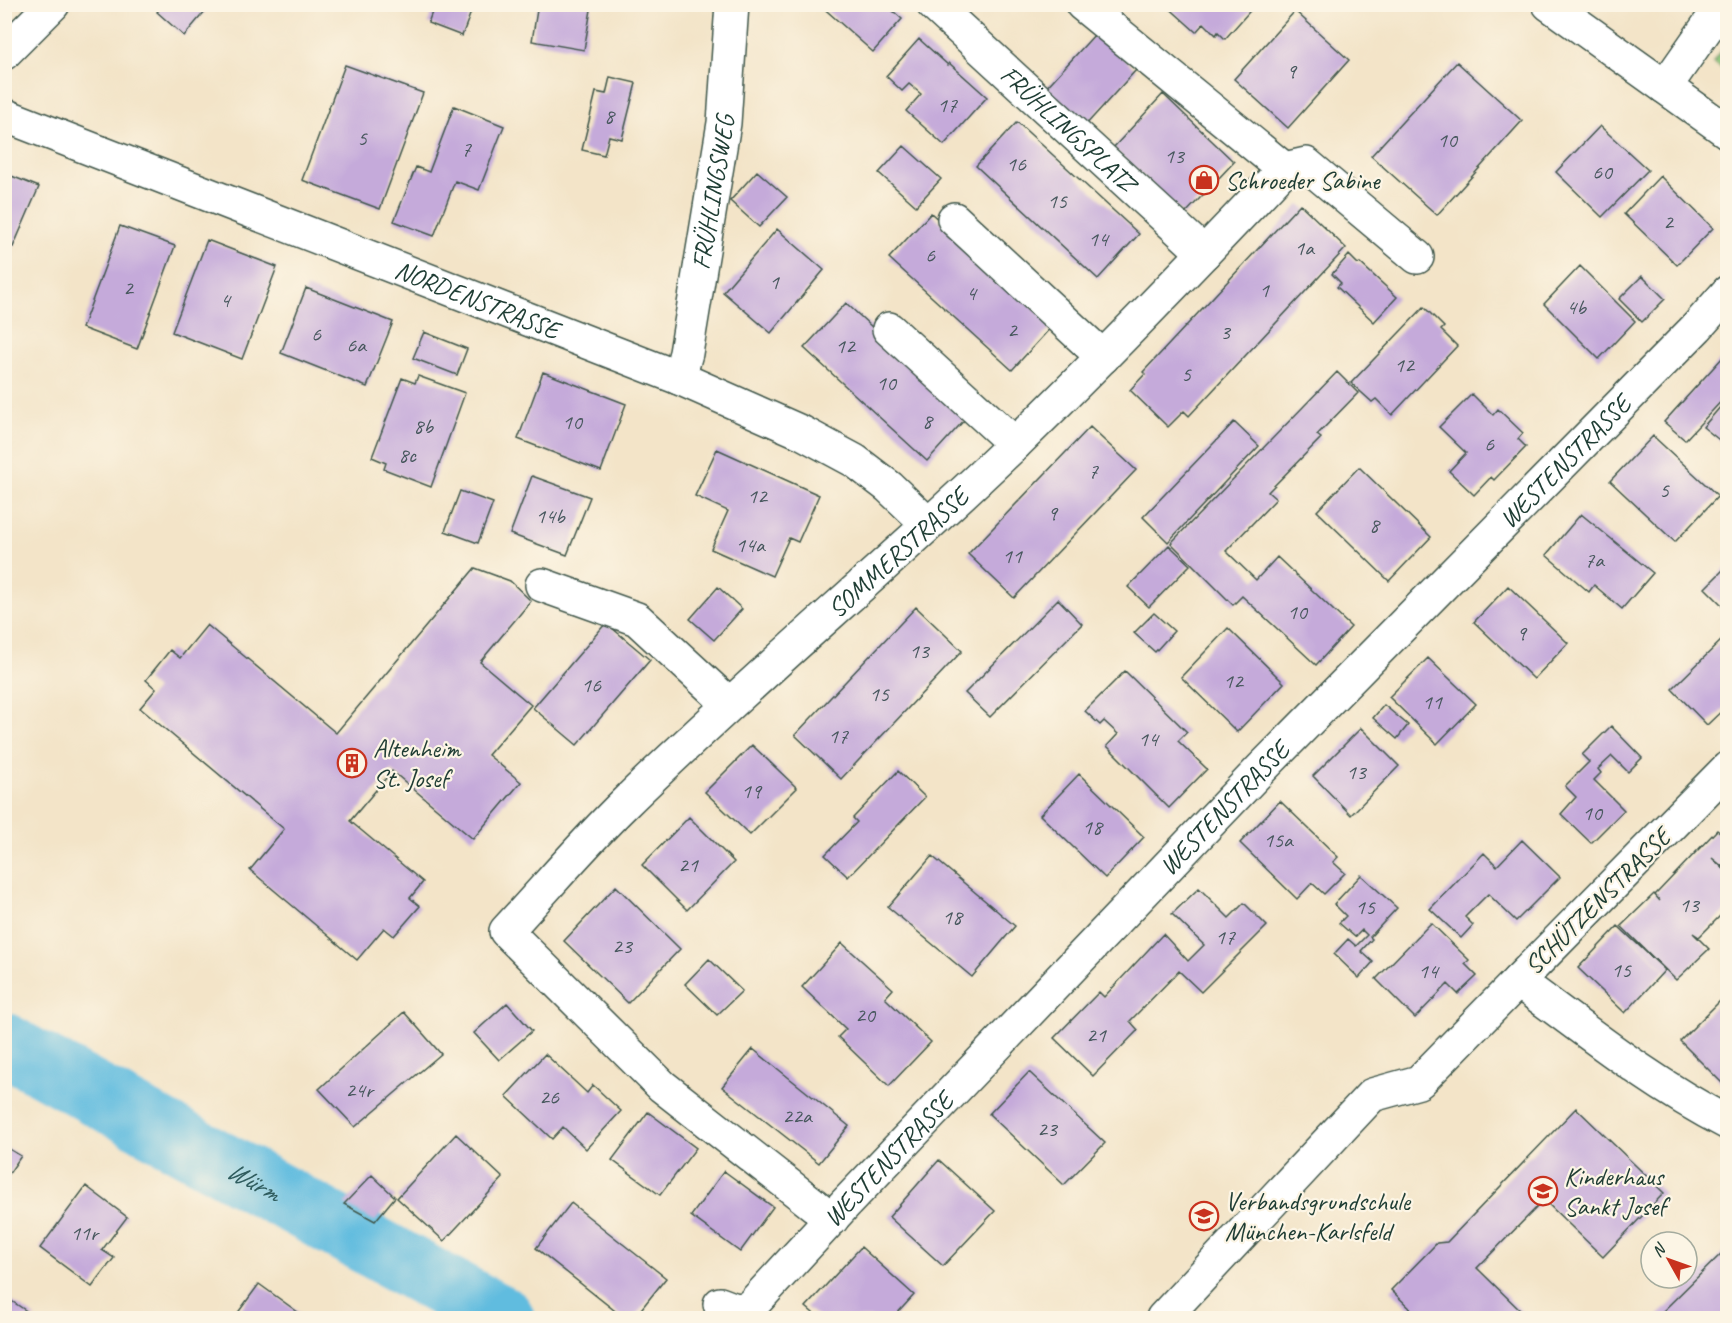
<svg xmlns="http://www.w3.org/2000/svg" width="1732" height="1323" font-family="Caveat,sans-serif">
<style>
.green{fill:#92ca7d;stroke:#588458;stroke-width:1.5}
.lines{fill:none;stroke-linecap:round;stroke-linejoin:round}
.river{stroke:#61bcdf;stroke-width:63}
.building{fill:#c5aada}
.minor-casing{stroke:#3f564a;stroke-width:36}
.minor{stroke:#fff;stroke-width:33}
.labels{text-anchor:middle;stroke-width:4.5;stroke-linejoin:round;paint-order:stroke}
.number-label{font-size:22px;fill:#48585e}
.street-label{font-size:26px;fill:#1f3d34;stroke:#fcf5e5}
.poi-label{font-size:26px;fill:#1f3d34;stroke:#fcf5e5;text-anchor:start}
.water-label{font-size:27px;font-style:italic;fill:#305d5f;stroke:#fcf5e5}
</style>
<rect width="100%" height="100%" fill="#fcf5e5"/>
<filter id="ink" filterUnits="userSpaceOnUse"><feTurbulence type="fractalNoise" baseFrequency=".0167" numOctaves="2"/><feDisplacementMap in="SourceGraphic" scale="12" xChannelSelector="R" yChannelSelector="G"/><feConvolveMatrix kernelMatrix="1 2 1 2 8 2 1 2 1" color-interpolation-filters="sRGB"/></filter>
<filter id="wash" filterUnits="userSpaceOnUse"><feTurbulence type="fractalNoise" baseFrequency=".008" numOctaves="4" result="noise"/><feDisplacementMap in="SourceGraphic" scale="24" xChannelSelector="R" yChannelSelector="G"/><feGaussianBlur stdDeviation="1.35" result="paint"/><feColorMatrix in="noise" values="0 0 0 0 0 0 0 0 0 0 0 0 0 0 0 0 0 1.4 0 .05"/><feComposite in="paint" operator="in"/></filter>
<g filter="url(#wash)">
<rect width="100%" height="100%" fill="#f3e4c8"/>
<path class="green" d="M 1727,43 L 1727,72 L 1713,62 Z"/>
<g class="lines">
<path class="river" id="s1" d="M 4,1044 L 503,1318"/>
</g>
<g id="blocks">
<path class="building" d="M 164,4 L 200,4 L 206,10 L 184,36 L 157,12 Z
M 435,4 L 474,4 L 462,36 L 428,23 Z
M 538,4 L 592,4 L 584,50 L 532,41 Z
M 819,4 L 885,4 L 902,19 L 873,52 Z
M 1165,4 L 1256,4 L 1225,39 L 1218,32 L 1216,35 L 1204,23 L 1196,32 Z
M 1295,11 L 1349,60 L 1288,128 L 1234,79 Z
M 1096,33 L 1136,70 L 1084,127 L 1044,90 Z
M 919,39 L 948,65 L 949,63 L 987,97 L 944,145 L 906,111 L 921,94 L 909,84 L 902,91 L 886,76 Z
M 1457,62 L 1522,121 L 1437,215 L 1371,156 Z
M 345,65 L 423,93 L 380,209 L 302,180 Z
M 610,77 L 636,83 L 622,139 L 609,136 L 604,155 L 582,150 L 596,92 L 606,94 Z
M 1163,94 L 1234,162 L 1184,215 L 1113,148 Z
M 454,106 L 504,126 L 479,190 L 455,181 L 434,236 L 394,221 L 416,167 L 429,172 Z
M 1017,122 L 1139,234 L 1098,279 L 976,166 Z
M 1600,126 L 1648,170 L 1602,217 L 1556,172 Z
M 904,146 L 941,179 L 916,206 L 879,173 Z
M 757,171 L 787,197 L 759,227 L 730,201 Z
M 4,173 L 39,187 L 13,247 L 4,244 Z
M 1660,176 L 1713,228 L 1677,265 L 1624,214 Z
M 1300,204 L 1346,248 L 1189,416 L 1184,411 L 1168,427 L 1130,390 L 1145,374 L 1143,372 Z
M 931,213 L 1053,325 L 1012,370 L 889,258 Z
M 120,226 L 175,246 L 137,349 L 82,328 Z
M 777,229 L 824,270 L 771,333 L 723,292 Z
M 207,240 L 277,267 L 242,359 L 172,332 Z
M 1349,255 L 1358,264 L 1360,263 L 1397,297 L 1374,322 L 1337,287 L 1341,283 L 1332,274 Z
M 1580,266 L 1635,321 L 1599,359 L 1544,304 Z
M 1642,276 L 1665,299 L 1642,322 L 1619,299 Z
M 306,288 L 393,322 L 367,387 L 281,353 Z
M 846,303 L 968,416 L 927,461 L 804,348 Z
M 1424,307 L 1444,327 L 1441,330 L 1457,346 L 1392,415 L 1376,399 L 1372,402 L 1351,383 Z
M 424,332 L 467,349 L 457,375 L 413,358 Z
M 1723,357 L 1728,361 L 1728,394 L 1685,440 L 1664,422 Z
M 543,372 L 626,404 L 601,471 L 518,439 Z
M 1337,372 L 1358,393 L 1317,435 L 1321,438 L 1268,492 L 1276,499 L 1226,551 L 1256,580 L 1277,557 L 1351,627 L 1316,665 L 1242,596 L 1233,605 L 1171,543 Z
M 418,376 L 465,393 L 431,487 L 384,469 L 386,463 L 372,457 L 402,378 L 415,383 Z
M 1472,394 L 1493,415 L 1498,409 L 1523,433 L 1518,439 L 1526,447 L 1494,480 L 1491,477 L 1474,495 L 1449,471 L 1466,453 L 1439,427 Z
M 1728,398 L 1728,447 L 1703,427 Z
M 1234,422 L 1259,446 L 1168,542 L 1143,517 Z
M 1090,427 L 1136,470 L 1014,598 L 968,554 Z
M 1653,436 L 1718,496 L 1675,542 L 1610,481 Z
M 717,449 L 819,495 L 798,542 L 789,538 L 772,576 L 711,549 L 728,511 L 695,496 Z
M 1359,467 L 1431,537 L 1389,581 L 1317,511 Z
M 532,476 L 590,497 L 567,555 L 510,534 Z
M 460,491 L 493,503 L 478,543 L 445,531 Z
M 1581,514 L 1653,573 L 1622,609 L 1594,585 L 1589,592 L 1546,555 Z
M 1169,545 L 1190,565 L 1149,607 L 1128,587 Z
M 1728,565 L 1728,605 L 1725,608 L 1705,588 Z
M 475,568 L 510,581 L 531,601 L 480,662 L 531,705 L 488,755 L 521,782 L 473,839 L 392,771 L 350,821 L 423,882 L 410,898 L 420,906 L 394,936 L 384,928 L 357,960 L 250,870 L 284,829 L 140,708 L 156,689 L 146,680 L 170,650 L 180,658 L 207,625 L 336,733 Z
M 1508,586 L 1568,643 L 1534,679 L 1474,622 Z
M 718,587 L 742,609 L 714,640 L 690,619 Z
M 1058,599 L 1082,624 L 990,717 L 965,693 Z
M 916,607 L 962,651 L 841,779 L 795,735 Z
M 1154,613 L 1174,631 L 1155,652 L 1134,633 Z
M 606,623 L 650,660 L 577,745 L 533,708 Z
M 1228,628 L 1284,683 L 1237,732 L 1181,677 Z
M 1728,634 L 1728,705 L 1707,725 L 1672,689 Z
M 1428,658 L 1476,704 L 1437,744 L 1389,697 Z
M 1125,671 L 1187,732 L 1178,741 L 1207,769 L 1169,808 L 1107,746 L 1118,734 L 1104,721 L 1100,725 L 1085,711 Z
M 1384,705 L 1408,725 L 1397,739 L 1373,718 Z
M 1611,726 L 1642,758 L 1628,772 L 1612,756 L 1598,769 L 1601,773 L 1594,780 L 1624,810 L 1591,843 L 1561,814 L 1576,797 L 1565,786 L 1589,762 L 1582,755 Z
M 1361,728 L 1399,766 L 1351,815 L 1313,776 Z
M 752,745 L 797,788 L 750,835 L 705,792 Z
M 898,771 L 925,797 L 848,877 L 825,855 L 857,822 L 853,818 Z
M 1079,774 L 1144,837 L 1105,878 L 1040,815 Z
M 1280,801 L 1338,857 L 1333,862 L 1345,873 L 1324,894 L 1312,883 L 1297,899 L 1240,843 Z
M 689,817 L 734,862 L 687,910 L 642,865 Z
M 1717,830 L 1728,838 L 1728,871 L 1712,858 L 1728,873 L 1728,908 L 1699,937 L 1693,933 L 1709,949 L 1676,980 L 1621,926 L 1654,894 L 1660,901 L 1655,895 Z
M 1522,840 L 1560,877 L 1516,921 L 1488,894 L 1465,917 L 1473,925 L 1461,938 L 1430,909 L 1484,853 L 1497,866 Z
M 932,856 L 1015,926 L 972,977 L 888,907 Z
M 1361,875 L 1397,908 L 1370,937 L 1372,939 L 1361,951 L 1373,962 L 1359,978 L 1334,954 L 1348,939 L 1356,946 L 1367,935 L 1362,930 L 1355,937 L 1339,923 L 1346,916 L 1334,904 Z
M 616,886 L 680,949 L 628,1003 L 564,941 Z
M 1199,888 L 1229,918 L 1244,903 L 1267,926 L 1201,992 L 1179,971 L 1130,1021 L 1138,1030 L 1093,1076 L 1054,1038 L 1099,992 L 1104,997 L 1163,934 L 1188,961 L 1204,945 L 1172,914 Z
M 1431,923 L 1469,960 L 1465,964 L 1477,976 L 1458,994 L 1448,984 L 1415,1018 L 1376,979 Z
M 1618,926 L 1665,970 L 1625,1013 L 1578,968 Z
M 842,943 L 893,989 L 885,998 L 931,1042 L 889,1086 L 838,1037 L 846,1029 L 802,987 Z
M 709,959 L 742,991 L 717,1015 L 685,984 Z
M 1728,993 L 1728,1085 L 1726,1087 L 1680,1041 Z
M 507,1003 L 532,1031 L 499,1060 L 474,1033 Z
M 404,1012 L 441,1054 L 355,1127 L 319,1089 Z
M 753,1049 L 849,1126 L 819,1163 L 722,1087 Z
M 545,1054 L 587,1093 L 593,1085 L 621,1111 L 586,1149 L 563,1127 L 552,1139 L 506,1096 Z
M 1029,1072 L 1105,1143 L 1064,1185 L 989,1114 Z
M 1576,1108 L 1664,1193 L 1603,1257 L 1544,1200 L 1477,1268 L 1528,1318 L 1420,1318 L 1391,1290 L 1437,1243 L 1447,1242 Z
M 648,1112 L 696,1148 L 660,1195 L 612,1160 Z
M 456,1134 L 503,1178 L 444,1241 L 397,1198 Z
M 4,1146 L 21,1156 L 4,1181 Z
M 939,1160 L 995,1211 L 943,1266 L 889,1217 Z
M 724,1171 L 773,1207 L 740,1252 L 691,1216 Z
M 372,1175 L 395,1197 L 375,1221 L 344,1204 Z
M 86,1186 L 127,1217 L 102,1250 L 114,1258 L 92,1287 L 40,1248 Z
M 571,1203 L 666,1278 L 634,1318 L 624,1318 L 536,1248 Z
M 861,1247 L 914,1295 L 893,1318 L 819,1318 L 806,1307 Z
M 1728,1247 L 1728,1318 L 1656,1318 Z
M 259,1284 L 306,1318 L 234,1318 Z
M 4,1296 L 37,1318 L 4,1318 Z"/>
</g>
</g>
<g filter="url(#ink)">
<use href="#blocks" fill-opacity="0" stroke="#3f564a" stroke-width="1.5"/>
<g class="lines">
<g class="minor-casing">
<g id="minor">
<path id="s2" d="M 933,4 L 1204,253"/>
<path d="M 1082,4 L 1284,169"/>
<path d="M 1549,4 L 1728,132"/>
<path d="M 4,53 L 53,4"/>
<path d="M 1665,87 L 1719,10 L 1728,9"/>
<path id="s3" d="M 4,115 L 679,378 L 803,433 L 855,461 L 889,487 L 928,524"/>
<path d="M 1284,169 L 1306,164 L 1417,257"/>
<path d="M 954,219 L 1103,357"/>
<path d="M 889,329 L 1015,444"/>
<path id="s4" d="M 679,378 L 686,353 L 724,123 L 732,4"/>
<path d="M 542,585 L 637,619 L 729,704"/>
<path d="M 1728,768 L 1518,981 C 1586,1031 1652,1084 1728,1123"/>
<path id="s5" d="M 832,1219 L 662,1086 L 506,931 C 546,888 584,843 625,803 C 752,679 888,566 1016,443 C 1108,354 1196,262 1284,169"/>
<path id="s6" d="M 720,1304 L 736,1310 L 749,1308 L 846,1203 L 1262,768 L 1697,327 L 1728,292"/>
<path d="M 1163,1318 L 1372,1095 L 1419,1082 L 1518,981"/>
</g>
</g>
<use href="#minor" class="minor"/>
</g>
</g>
<defs>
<g id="shop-ring" transform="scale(1.5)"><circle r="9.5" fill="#fcf5e5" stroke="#c8321e" stroke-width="1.5"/><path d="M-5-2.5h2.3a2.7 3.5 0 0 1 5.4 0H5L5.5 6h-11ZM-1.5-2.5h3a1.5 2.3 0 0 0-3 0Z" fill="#c8321e"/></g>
<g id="building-ring" transform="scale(1.5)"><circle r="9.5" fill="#fcf5e5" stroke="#c8321e" stroke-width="1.5"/><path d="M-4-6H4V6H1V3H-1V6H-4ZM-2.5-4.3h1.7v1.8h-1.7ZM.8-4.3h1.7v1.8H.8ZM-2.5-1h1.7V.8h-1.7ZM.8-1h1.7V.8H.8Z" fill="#c8321e"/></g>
<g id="school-ring" transform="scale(1.5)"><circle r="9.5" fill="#fcf5e5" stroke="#c8321e" stroke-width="1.5"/><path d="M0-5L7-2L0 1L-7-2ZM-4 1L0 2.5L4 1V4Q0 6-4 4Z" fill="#c8321e"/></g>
</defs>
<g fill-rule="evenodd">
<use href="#shop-ring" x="1204" y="180"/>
<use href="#building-ring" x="352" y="763"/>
<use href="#school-ring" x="1543" y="1191"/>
<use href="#school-ring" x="1204" y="1216"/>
</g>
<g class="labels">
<g class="number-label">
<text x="1291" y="78">9</text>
<text x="947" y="112">17</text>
<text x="609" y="123">8</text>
<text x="362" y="145">5</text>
<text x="1447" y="147">10</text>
<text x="466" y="156">7</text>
<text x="1174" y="163">13</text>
<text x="1016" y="171">16</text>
<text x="1602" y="179">60</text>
<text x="1057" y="208">15</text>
<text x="1668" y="229">2</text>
<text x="1098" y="246">14</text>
<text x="1304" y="255">1a</text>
<text x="930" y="262">6</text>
<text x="774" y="289">1</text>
<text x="128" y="295">2</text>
<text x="1264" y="297">1</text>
<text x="971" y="300">4</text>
<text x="225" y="307">4</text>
<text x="1576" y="314">4b</text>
<text x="1012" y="337">2</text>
<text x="1225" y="339">3</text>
<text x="316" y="341">6</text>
<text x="356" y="352">6a</text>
<text x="845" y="353">12</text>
<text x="1404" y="372">12</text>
<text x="1186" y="381">5</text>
<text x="886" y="390">10</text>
<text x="927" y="428">8</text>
<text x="572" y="429">10</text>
<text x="423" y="433">8b</text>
<text x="1489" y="451">6</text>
<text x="407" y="462">8c</text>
<text x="1093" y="478">7</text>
<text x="1664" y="497">5</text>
<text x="757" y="503">12</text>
<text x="1052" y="520">9</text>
<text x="550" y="523">14b</text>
<text x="1374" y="532">8</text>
<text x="750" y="552">14a</text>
<text x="1012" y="563">11</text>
<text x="1594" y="567">7a</text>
<text x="1297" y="619">10</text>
<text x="1521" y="640">9</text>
<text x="919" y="658">13</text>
<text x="1233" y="688">12</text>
<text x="591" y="692">16</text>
<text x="879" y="701">15</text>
<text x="1432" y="709">11</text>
<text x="838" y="743">17</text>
<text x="1148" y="746">14</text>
<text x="1356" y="779">13</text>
<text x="751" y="798">19</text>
<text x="1592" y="820">10</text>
<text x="1092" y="834">18</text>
<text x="1278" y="847">15a</text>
<text x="688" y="872">21</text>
<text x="1689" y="912">13</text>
<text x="1365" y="914">15</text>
<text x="952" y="924">18</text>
<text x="1225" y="944">17</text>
<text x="622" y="953">23</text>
<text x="1621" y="977">15</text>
<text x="1428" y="978">14</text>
<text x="865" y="1022">20</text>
<text x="1096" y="1042">21</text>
<text x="359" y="1097">24r</text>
<text x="549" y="1104">26</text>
<text x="797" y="1123">22a</text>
<text x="1047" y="1136">23</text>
<text x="84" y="1240">11r</text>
</g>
<g class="street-label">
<text dy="9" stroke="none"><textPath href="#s2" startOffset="184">FRÜHLINGSPLATZ</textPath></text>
<text dy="9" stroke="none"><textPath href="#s4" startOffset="189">FRÜHLINGSWEG</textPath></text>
<text dy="9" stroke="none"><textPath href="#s3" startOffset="508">NORDENSTRASSE</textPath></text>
<text dy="9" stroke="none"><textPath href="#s6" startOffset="1206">WESTENSTRASSE</textPath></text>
<text dy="9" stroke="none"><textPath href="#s5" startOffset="981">SOMMERSTRASSE</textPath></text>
<text dy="9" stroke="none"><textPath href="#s6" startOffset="720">WESTENSTRASSE</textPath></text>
<text transform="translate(1597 901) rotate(-45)" y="9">SCHÜTZENSTRASSE</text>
<text dy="9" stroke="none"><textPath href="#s6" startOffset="234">WESTENSTRASSE</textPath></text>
</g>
<g class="poi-label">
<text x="1225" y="189">Schroeder Sabine</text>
<text x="373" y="757">Altenheim<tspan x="373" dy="30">St. Josef</tspan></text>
<text x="1564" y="1185">Kinderhaus<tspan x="1564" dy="30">Sankt Josef</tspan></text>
<text x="1225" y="1210">Verbandsgrundschule<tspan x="1225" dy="30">München-Karlsfeld</tspan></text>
</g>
<g class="water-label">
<text dy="9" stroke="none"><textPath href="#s1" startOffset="285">Würm</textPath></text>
</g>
</g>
<rect width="1732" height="1323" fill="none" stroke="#fcf5e5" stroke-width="24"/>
<g transform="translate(1669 1260) rotate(310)"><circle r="28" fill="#fcf5e5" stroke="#a4ab9e" stroke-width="1.5"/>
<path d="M0-4.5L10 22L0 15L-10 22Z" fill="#c8321e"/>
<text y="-9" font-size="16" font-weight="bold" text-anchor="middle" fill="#1f3d34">N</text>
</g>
</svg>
